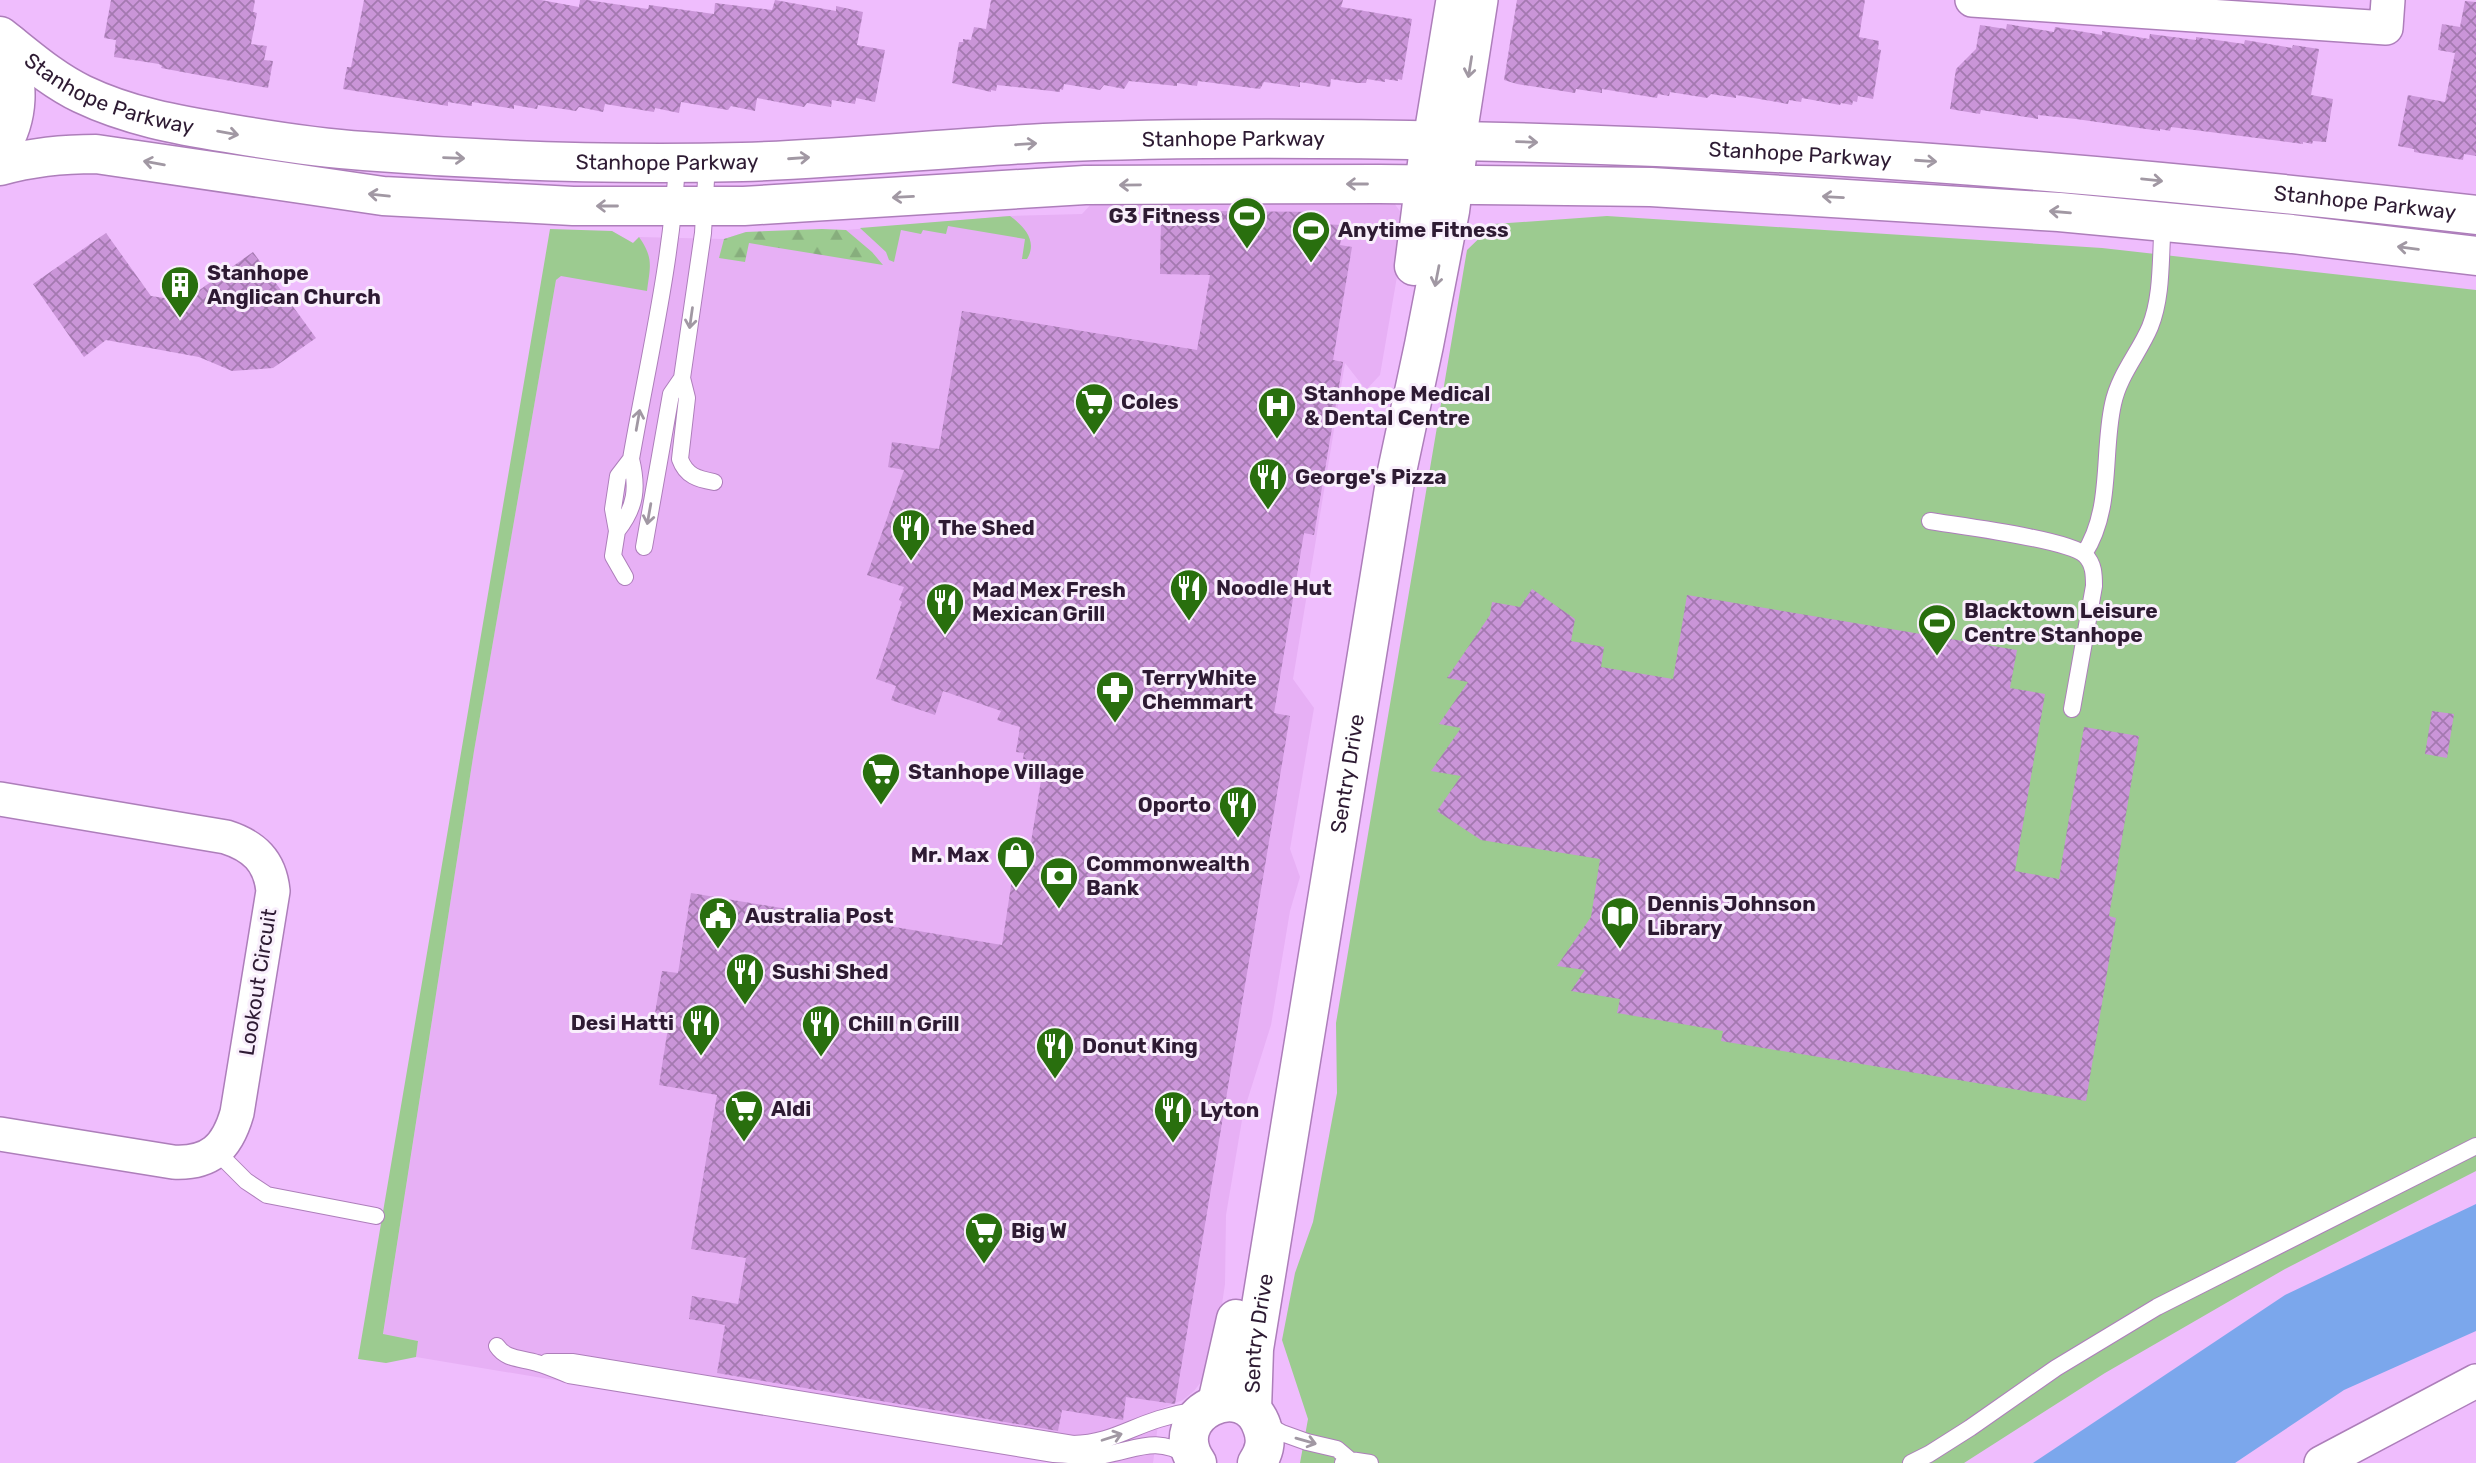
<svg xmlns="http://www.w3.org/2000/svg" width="2476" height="1463" font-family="Rubik,sans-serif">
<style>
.built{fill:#e7b0f5}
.green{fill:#9ccb90}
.forest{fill:url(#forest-firs)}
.water{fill:#7ba7ec}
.building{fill:url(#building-cross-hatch)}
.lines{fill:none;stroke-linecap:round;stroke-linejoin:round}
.service-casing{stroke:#ad7eba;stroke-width:18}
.minor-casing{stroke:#ad7eba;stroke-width:36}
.tertiary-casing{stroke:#ad7eba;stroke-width:41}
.secondary-casing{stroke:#ad7eba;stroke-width:41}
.service{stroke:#fff;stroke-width:16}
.minor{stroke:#fff;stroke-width:33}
.tertiary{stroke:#fff;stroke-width:38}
.secondary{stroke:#fff;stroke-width:38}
.oneway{stroke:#a198a3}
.labels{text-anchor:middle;stroke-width:6;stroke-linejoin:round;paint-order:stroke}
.street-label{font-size:21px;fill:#2e1b33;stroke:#f9effc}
.poi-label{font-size:21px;font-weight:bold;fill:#2e1b33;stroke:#f9effc;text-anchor:start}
</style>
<defs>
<pattern id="forest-firs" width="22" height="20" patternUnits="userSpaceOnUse" patternTransform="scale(1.75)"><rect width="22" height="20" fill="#9ccb90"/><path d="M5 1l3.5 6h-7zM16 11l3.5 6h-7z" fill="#87ae7d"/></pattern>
<pattern id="building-cross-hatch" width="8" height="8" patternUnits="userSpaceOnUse" patternTransform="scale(1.75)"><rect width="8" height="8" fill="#ca95d8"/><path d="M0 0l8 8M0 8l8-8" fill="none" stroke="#a479b0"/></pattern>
</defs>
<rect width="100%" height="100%" fill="#efbdfd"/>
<path class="built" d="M 1095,200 L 1394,203 L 1402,214 L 1404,236 L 1380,375 L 1366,390 L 1345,363 L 1293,679 L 1314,708 L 1290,849 L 1300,877 L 1290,911 L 1271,1025 L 1243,1114 L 1226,1215 L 1225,1284 L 1214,1358 L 1204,1378 L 1194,1391 L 1183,1400 L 1160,1409 L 1153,1463 L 1052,1463 L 416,1357 L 418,1341 L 383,1335 L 474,751 L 556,280 L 612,231 L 633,243 L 639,237 L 724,239 L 746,232 L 846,230 L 1010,216 L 1082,214 Z"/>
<path class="green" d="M 1010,216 C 1024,226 1038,241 1027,259 L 1022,259 L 1025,239 L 948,226 L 946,234 L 923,230 L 921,234 L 901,230 L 894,262 L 889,260 L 886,252 L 860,228 Z
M 1607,216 L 2102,248 L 2476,290 L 2476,1171 L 2285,1269 L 2105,1373 L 1964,1463 L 1300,1463 L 1308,1419 L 1282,1340 L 1295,1273 L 1313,1222 L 1337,1093 L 1336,1023 L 1467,250 L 1494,224 Z
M 550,229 L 612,231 L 633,243 L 639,237 C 654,258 650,267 647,291 L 561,276 L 556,280 L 474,751 L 383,1334 L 418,1341 L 416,1357 L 386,1363 L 358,1359 Z"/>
<path class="forest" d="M 822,229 L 846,230 L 872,252 L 883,265 L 749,243 L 745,262 L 719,258 L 724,239 L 746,232 Z"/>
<path class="water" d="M 2476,1204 L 2476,1331 L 2344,1390 L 2235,1463 L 2033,1463 L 2285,1295 Z"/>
<path class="building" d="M 111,0 L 255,0 L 253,12 L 257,13 L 251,44 L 267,46 L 264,60 L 273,61 L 268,88 L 161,68 L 162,66 L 159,64 L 114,57 L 116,40 L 104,38 Z
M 364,0 L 541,0 L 579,7 L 580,0 L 587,0 L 648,9 L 649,5 L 714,14 L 715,3 L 772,10 L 775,0 L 836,11 L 836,6 L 863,12 L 857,45 L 885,50 L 875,102 L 856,98 L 855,104 L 832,100 L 831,107 L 807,103 L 804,107 L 757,98 L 755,111 L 731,106 L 728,110 L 681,102 L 679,113 L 655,108 L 654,112 L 605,104 L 603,112 L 579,107 L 576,111 L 538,105 L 537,109 L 514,105 L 514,109 L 472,102 L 472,106 L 448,102 L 448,106 L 343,89 L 347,67 L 351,67 Z
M 991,0 L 1343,0 L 1341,7 L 1412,19 L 1402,80 L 1398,79 L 1398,81 L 1385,79 L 1385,82 L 1367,79 L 1366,83 L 1358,83 L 1331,79 L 1330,87 L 1300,82 L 1300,87 L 1264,82 L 1260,89 L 1198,81 L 1197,86 L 1177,83 L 1177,86 L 1129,81 L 1124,89 L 1104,85 L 1100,90 L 1064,84 L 1063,90 L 1060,89 L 1060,92 L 997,85 L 996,91 L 991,90 L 991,92 L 952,83 L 959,42 L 963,42 L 963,39 L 971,40 L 974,27 L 986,29 Z
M 1517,0 L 1865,0 L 1859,37 L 1879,41 L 1878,49 L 1881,50 L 1873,99 L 1858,96 L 1857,102 L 1853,101 L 1852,105 L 1841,103 L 1840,105 L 1802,98 L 1801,102 L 1789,100 L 1788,104 L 1736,95 L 1736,98 L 1711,94 L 1707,98 L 1670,92 L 1669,96 L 1658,94 L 1657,98 L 1602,89 L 1602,93 L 1576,89 L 1575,93 L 1517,84 L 1504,80 Z
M 2465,1 L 2476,2 L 2476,156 L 2464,154 L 2463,160 L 2414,152 L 2414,149 L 2398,146 L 2408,95 L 2445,102 L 2455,53 L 2438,50 L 2442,24 L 2460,27 Z
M 2007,24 L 2054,32 L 2055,27 L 2102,35 L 2102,31 L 2149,39 L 2150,34 L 2196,40 L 2196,37 L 2244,44 L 2245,40 L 2292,48 L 2293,45 L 2319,49 L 2311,95 L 2333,99 L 2326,142 L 2313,141 L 2312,144 L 2303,142 L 2303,144 L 2171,127 L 2170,131 L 2160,129 L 2160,131 L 2076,119 L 2038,115 L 2038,119 L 1981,110 L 1980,114 L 1950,109 L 1956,69 L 1976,49 L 1980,25 L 2006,29 Z
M 1198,211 L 1320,212 L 1320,224 L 1343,225 L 1340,245 L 1352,247 L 1333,360 L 1343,362 L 1314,535 L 1304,533 L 1274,713 L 1290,716 L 1175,1404 L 1126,1397 L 1123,1420 L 1062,1410 L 1058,1431 L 717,1373 L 725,1325 L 689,1319 L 692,1296 L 738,1304 L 746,1258 L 691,1249 L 717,1095 L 659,1085 L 670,1015 L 655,1013 L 662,971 L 678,973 L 691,893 L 1002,945 L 1018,840 L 1031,842 L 1044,762 L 1023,759 L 1024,753 L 1016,752 L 1020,727 L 997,720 L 1001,711 L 943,691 L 935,715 L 891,700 L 896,686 L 876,679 L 902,602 L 899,600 L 904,587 L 867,575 L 904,470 L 888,467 L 892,442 L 939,449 L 962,311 L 1197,350 L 1210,275 L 1160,274 L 1161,222 L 1198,223 Z
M 106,233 L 151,296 L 184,301 L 253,252 L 316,338 L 273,368 L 232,371 L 199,357 L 106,340 L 84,357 L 33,284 Z
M 1532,589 L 1575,619 L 1571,641 L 1604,647 L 1601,667 L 1673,679 L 1687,595 L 2017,650 L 2010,688 L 2045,694 L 2015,871 L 2059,879 L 2084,727 L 2139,736 L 2109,916 L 2116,918 L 2086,1101 L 1721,1041 L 1723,1031 L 1617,1013 L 1620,999 L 1571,991 L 1585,970 L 1557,966 L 1591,917 L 1600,859 L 1481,840 L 1437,811 L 1461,776 L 1431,771 L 1461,728 L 1439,724 L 1468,682 L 1447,678 L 1490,615 L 1492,602 L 1520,607 Z
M 2432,711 L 2454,714 L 2447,758 L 2425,754 Z"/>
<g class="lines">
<g class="service-casing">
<path id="service" d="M 707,162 L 703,233 L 682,378 L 687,398 L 680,459 C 686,476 698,479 714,482
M 1930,521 C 1960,526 2067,539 2085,555 C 2094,564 2094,575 2094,586 L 2072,709
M 617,531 C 636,507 638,488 631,459 C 648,361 672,262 677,162
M 644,547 L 671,394 L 682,378
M 2084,554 C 2113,509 2102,454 2113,404 C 2119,375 2139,353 2150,327 C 2163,295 2160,255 2163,221
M 625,577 L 613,556 L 617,531 L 613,509 L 618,476 L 631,459
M 216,1151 L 246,1181 L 267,1195 L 376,1216
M 497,1346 C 506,1360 522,1358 537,1363 C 548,1366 559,1371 569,1375 L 1054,1454 C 1070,1455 1087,1457 1104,1455 C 1139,1449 1155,1436 1189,1456
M 547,1362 L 572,1362 L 1073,1444 C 1109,1443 1127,1429 1159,1419 C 1172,1415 1185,1412 1198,1410
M 1267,1425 L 1282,1433 L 1307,1442 L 1337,1449 L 1350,1460
M 1343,1463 L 1350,1460 L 1370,1463
M 1911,1463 L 1929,1454 L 1970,1428 L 2056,1368 L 2157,1307 L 2476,1146"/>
</g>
<g class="minor-casing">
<path id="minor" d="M 1972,0 L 2386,28 L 2388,0
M 1430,140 L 1453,0
M 1459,141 L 1481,0
M 0,799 L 226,837 C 254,846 270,861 273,891 L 237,1113 C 227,1148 210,1164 173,1162 L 0,1134
M 2321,1463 L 2476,1381"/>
</g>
<g class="tertiary-casing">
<g id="tertiary">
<path d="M 1414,266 L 1430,140"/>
<path d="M 1217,1403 L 1236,1319"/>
<path id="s1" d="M 1252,1410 L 1254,1349 L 1396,476 L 1424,345 L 1450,211 L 1459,141"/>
<path d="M 1197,1463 C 1163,1414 1245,1375 1262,1427 C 1267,1440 1265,1451 1257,1463"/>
</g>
</g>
<g class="secondary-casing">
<g id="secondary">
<path id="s2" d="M 0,36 C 27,57 51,79 82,94 C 128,116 177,125 227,133 C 273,141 318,148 364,151 C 490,161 616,165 742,162 C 843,159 943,148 1044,143 C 1182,137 1320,138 1459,141 C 1800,147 2138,176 2476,215"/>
<path d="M 0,148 C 22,114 16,82 10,44"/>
<path d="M 0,166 C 32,157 62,154 96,154 L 383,196 L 573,206 L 744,206 L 1085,185 L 1379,184 L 1651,187 L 2059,212 L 2292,234 L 2476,256"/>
</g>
</g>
<use href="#service" class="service"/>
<use href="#minor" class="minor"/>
<use href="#tertiary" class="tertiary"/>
<use href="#secondary" class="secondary"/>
</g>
<defs><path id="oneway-shaft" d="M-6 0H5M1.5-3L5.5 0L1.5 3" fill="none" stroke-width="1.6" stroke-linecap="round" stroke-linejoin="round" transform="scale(1.75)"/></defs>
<g class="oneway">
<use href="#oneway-shaft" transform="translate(1470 67) rotate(99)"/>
<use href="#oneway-shaft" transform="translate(228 133) rotate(10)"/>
<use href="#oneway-shaft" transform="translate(1527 142) rotate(2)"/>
<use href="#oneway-shaft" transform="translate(1026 144) rotate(-4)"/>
<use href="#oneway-shaft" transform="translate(454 158) rotate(2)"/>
<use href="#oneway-shaft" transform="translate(799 158) rotate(-4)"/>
<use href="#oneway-shaft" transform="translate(1926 161) rotate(4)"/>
<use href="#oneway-shaft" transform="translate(154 163) rotate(-170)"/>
<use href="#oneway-shaft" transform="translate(2152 180) rotate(6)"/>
<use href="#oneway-shaft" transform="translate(1357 184) rotate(180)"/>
<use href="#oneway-shaft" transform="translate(1130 185) rotate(179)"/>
<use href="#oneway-shaft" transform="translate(379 195) rotate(-174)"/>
<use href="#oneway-shaft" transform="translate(903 197) rotate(177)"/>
<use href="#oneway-shaft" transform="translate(1833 197) rotate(-177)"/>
<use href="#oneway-shaft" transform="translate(607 206) rotate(180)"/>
<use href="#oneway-shaft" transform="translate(2060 212) rotate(-175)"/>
<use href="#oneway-shaft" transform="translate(2408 248) rotate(-173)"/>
<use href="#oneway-shaft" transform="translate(1437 276) rotate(101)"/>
<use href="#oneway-shaft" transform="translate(691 318) rotate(98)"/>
<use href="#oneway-shaft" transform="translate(638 420) rotate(-80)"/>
<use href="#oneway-shaft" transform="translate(649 514) rotate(100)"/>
<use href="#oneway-shaft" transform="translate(1112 1437) rotate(-18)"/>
<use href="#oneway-shaft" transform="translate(1306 1441) rotate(16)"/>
</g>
<defs>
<g id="stadium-pin" transform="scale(2.0125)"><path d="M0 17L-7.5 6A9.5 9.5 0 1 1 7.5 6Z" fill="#296f0e" stroke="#f9effc"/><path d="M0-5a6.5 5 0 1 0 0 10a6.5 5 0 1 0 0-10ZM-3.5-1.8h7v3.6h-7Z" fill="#fff"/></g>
<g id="building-pin" transform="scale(2.0125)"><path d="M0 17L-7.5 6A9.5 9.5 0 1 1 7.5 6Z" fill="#296f0e" stroke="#f9effc"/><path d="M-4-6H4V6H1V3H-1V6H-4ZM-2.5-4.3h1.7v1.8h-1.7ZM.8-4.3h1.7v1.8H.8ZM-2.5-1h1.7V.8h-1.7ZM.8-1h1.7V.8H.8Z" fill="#fff"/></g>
<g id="supermarket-pin" transform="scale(2.0125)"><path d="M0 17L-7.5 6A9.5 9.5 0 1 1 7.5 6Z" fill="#296f0e" stroke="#f9effc"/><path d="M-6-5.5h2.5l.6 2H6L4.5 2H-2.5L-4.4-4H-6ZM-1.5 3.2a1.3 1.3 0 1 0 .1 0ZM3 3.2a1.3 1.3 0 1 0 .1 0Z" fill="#fff"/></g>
<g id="hospital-pin" transform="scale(2.0125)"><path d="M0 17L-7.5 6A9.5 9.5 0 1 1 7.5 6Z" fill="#296f0e" stroke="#f9effc"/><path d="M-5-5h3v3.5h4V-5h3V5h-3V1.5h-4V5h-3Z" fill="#fff"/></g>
<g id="restaurant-pin" transform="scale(2.0125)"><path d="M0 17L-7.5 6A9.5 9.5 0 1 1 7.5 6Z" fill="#296f0e" stroke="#f9effc"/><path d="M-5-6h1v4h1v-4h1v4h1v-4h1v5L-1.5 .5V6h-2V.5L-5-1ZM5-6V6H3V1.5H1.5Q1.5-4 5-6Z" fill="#fff"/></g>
<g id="pharmacy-pin" transform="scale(2.0125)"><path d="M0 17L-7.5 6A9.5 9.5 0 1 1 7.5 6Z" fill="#296f0e" stroke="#f9effc"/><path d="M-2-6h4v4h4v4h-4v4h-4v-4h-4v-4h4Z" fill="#fff"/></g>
<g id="shop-pin" transform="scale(2.0125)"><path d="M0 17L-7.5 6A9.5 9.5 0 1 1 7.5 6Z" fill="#296f0e" stroke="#f9effc"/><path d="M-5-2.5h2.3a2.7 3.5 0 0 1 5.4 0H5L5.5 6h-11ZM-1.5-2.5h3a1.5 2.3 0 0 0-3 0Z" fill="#fff"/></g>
<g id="bank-pin" transform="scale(2.0125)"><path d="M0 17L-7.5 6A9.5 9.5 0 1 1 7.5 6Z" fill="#296f0e" stroke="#f9effc"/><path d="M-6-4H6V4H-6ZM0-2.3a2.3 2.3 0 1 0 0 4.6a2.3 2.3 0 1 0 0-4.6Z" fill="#fff"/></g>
<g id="civic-pin" transform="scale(2.0125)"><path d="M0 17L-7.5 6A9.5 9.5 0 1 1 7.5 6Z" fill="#296f0e" stroke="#f9effc"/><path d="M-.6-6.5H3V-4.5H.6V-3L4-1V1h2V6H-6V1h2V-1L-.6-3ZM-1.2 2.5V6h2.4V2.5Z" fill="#fff"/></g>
<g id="library-pin" transform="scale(2.0125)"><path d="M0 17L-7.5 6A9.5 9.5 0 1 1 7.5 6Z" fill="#296f0e" stroke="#f9effc"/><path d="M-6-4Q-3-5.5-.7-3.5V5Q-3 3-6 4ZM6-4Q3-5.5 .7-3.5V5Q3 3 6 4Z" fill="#fff"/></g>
</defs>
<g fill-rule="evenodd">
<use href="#stadium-pin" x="1247" y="216"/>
<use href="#stadium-pin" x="1311" y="230"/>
<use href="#building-pin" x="180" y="285"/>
<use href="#supermarket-pin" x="1094" y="402"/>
<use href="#hospital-pin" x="1277" y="406"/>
<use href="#restaurant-pin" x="1268" y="477"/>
<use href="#restaurant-pin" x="911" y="528"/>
<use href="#restaurant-pin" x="1189" y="588"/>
<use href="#restaurant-pin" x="945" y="602"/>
<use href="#stadium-pin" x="1937" y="623"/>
<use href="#pharmacy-pin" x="1115" y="690"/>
<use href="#supermarket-pin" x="881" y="772"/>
<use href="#restaurant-pin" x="1238" y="805"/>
<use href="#shop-pin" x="1016" y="855"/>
<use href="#bank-pin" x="1059" y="876"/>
<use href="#civic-pin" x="718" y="916"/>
<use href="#library-pin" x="1620" y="916"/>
<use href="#restaurant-pin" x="745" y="972"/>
<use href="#restaurant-pin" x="701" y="1023"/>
<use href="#restaurant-pin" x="821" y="1024"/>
<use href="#restaurant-pin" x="1055" y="1046"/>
<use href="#supermarket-pin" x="744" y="1109"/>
<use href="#restaurant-pin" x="1173" y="1110"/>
<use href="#supermarket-pin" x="984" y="1231"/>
</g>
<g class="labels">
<g class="street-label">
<text dy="7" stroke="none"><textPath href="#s2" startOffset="126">Stanhope Parkway</textPath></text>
<text dy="7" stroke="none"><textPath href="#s2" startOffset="1260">Stanhope Parkway</textPath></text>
<text dy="7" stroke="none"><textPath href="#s2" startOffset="1827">Stanhope Parkway</textPath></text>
<text dy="7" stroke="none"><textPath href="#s2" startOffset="693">Stanhope Parkway</textPath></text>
<text dy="7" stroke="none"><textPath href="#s2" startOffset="2394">Stanhope Parkway</textPath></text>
<text dy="7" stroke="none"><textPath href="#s1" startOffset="644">Sentry Drive</textPath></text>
<text transform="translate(258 982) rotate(-81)" y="7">Lookout Circuit</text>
<text dy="7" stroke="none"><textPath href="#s1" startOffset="77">Sentry Drive</textPath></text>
</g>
<g class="poi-label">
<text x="1220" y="223" text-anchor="end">G3 Fitness</text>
<text x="1338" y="237">Anytime Fitness</text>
<text x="207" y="280">Stanhope<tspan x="207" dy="24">Anglican Church</tspan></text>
<text x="1304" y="401">Stanhope Medical<tspan x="1304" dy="24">&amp; Dental Centre</tspan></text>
<text x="1121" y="409">Coles</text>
<text x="1295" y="484">George's Pizza</text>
<text x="938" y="535">The Shed</text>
<text x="1216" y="595">Noodle Hut</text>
<text x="972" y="597">Mad Mex Fresh<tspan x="972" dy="24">Mexican Grill</tspan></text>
<text x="1964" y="618">Blacktown Leisure<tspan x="1964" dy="24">Centre Stanhope</tspan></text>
<text x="1142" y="685">TerryWhite<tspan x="1142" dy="24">Chemmart</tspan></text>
<text x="908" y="779">Stanhope Village</text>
<text x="1211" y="812" text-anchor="end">Oporto</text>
<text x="989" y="862" text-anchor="end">Mr. Max</text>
<text x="1086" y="871">Commonwealth<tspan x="1086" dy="24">Bank</tspan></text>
<text x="1647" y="911">Dennis Johnson<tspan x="1647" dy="24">Library</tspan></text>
<text x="745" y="923">Australia Post</text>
<text x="772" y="979">Sushi Shed</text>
<text x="674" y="1030" text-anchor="end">Desi Hatti</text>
<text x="848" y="1031">Chill n Grill</text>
<text x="1082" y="1053">Donut King</text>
<text x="771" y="1116">Aldi</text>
<text x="1200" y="1117">Lyton</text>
<text x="1011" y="1238">Big W</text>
</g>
</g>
</svg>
